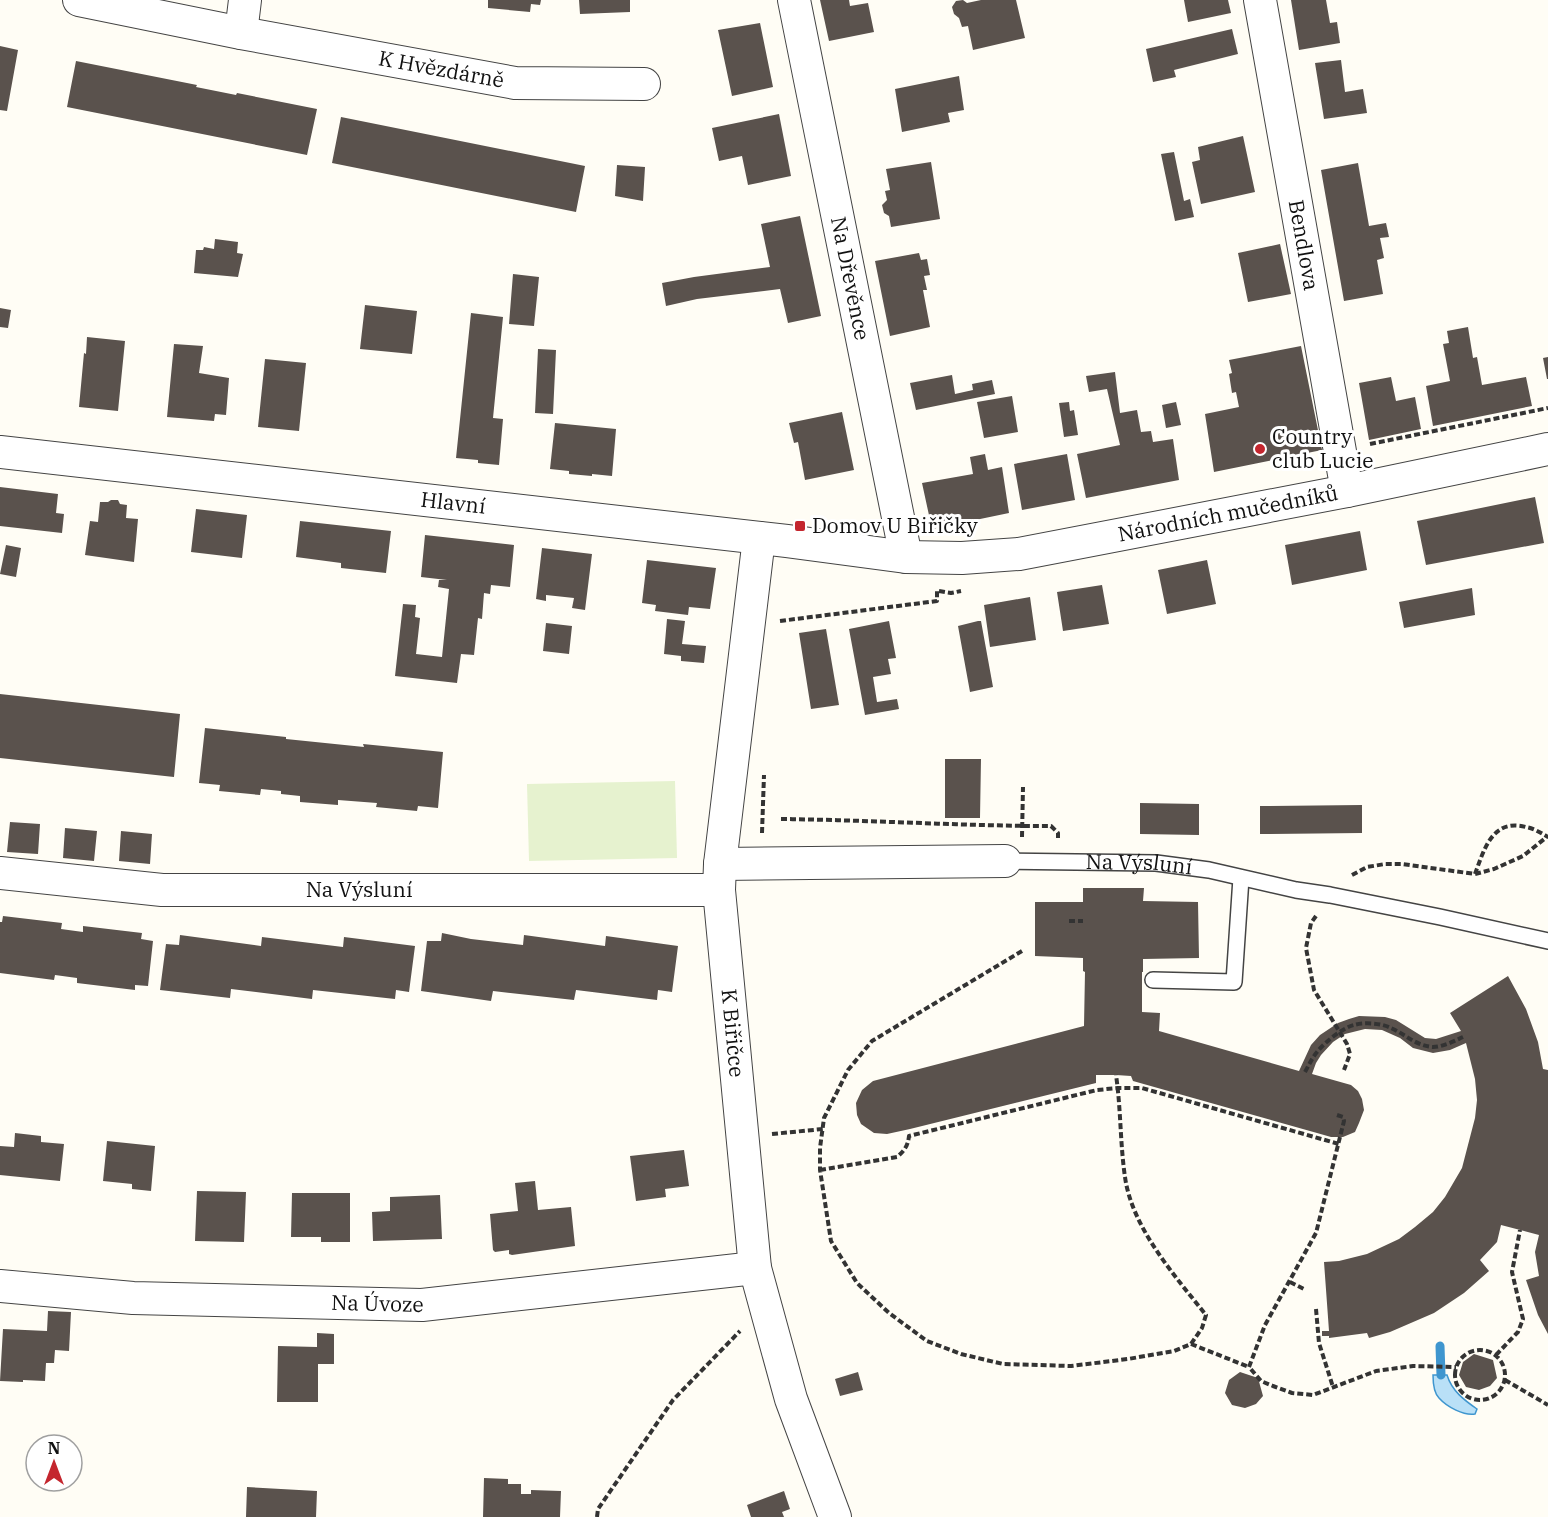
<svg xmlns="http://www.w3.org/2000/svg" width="1548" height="1517" font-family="'IBM Plex Serif',serif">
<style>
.pitch{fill:#e6f2cf}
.water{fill:#b9e0f7;stroke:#3f96cf;stroke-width:1.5}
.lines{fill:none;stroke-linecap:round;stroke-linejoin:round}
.stream{stroke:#3f96cf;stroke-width:9}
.building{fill:#5a524d}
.service-casing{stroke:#444;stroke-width:18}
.minor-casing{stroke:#444;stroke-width:34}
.path{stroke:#333;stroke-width:4;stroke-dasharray:6 3;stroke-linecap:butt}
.service{stroke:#fff;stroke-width:15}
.minor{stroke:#fff;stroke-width:32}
.path-bridge{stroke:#333;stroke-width:4;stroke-dasharray:6 3;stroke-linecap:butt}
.poi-dot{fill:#c4262e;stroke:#fff;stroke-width:2}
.labels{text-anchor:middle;stroke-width:6;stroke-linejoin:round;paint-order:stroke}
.street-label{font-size:21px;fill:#111;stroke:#fff}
.poi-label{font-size:21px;fill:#111;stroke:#fff;text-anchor:start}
</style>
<rect width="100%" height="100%" fill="#fffdf5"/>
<path class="pitch" d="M 675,781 L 677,858 L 529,861 L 527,784 Z"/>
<path class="water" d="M 1433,1375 L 1447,1375 C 1452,1391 1464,1400 1477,1409 L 1475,1414 C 1464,1416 1447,1407 1439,1398 C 1434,1393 1433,1382 1433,1375 Z"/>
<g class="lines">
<path class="stream" d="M 1440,1346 L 1441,1375"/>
</g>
<path class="building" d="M 488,0 L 541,0 L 540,5 L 531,4 L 530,12 L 488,8 Z
M 579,0 L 630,0 L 630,12 L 580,14 Z
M 820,0 L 849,0 L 850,6 L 868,3 L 874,32 L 829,41 Z
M 963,0 L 967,3 L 981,0 L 1016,0 L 1025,38 L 973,50 L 968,26 L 962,27 L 959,18 L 954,14 L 952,7 L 956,1 Z
M 1184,0 L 1228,0 L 1231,13 L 1188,22 Z
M 1291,0 L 1326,0 L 1330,23 L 1337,22 L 1340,43 L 1299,50 Z
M 760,23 L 773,87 L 732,96 L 718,30 Z
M 1232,29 L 1238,54 L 1174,70 L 1176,77 L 1153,82 L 1146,49 Z
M 0,46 L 18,50 L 7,111 L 0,110 Z
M 1341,60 L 1345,92 L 1363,89 L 1367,113 L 1324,119 L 1315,63 Z
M 76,61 L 197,85 L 196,87 L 236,95 L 237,93 L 317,109 L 307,155 L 67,107 Z
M 959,76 L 964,110 L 948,113 L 950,122 L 902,132 L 895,89 Z
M 779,114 L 791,176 L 748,185 L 742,156 L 719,161 L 712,128 Z
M 341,117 L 585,166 L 576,212 L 332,163 Z
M 1243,136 L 1255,192 L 1201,204 L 1192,162 L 1200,160 L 1198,147 Z
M 1174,152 L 1184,201 L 1190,199 L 1194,217 L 1175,221 L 1161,154 Z
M 931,162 L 940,219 L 891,227 L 889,216 L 884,213 L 882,205 L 887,200 L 885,191 L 890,190 L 886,169 Z
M 1358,163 L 1369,226 L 1386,223 L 1389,237 L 1380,238 L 1384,258 L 1377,260 L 1383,294 L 1344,301 L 1321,170 Z
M 617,165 L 645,167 L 643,201 L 615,196 Z
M 800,216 L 821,316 L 788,323 L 780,289 L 697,299 L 666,306 L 662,283 L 694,277 L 770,267 L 761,224 Z
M 215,239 L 238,242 L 237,253 L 243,254 L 238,277 L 194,273 L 196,250 L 203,250 L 204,247 L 214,249 Z
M 1280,244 L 1291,294 L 1248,302 L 1238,253 Z
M 919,253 L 921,260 L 927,259 L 930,275 L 924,276 L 927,290 L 923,290 L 930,327 L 890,336 L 875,261 Z
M 513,274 L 539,277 L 534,326 L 509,324 Z
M 365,305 L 417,311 L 412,354 L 360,349 Z
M 0,308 L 11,310 L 8,328 L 0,327 Z
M 471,313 L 503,317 L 493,418 L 503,419 L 499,465 L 478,463 L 478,460 L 456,458 Z
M 1468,327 L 1473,358 L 1477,357 L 1482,385 L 1526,377 L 1532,406 L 1433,426 L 1426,386 L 1450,381 L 1443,344 L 1449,343 L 1447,331 Z
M 87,337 L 125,341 L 118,411 L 79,407 L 84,353 L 86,354 Z
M 174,344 L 203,346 L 199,373 L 229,378 L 226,415 L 215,414 L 214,421 L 167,417 Z
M 1301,346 L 1322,450 L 1214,472 L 1205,414 L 1239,407 L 1236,392 L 1232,393 L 1229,374 L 1232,373 L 1229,360 Z
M 538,349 L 556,350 L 553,414 L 535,413 Z
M 1548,357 L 1548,379 L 1547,379 L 1543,358 Z
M 265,359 L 306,363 L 299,431 L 258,427 Z
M 1115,372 L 1120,413 L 1137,410 L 1141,432 L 1151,431 L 1153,442 L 1173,439 L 1179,480 L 1086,498 L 1077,454 L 1120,445 L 1107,389 L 1089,392 L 1086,376 Z
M 952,375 L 955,394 L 973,390 L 972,384 L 992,380 L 995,394 L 916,410 L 910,383 Z
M 1391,377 L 1396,401 L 1415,397 L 1421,429 L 1369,440 L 1359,383 Z
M 1012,396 L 1018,432 L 984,438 L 977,402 Z
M 1069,402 L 1070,411 L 1074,410 L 1078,435 L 1064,437 L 1059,403 Z
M 1176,402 L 1181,425 L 1166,428 L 1162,405 Z
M 842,412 L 854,470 L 805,480 L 798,442 L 794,443 L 789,423 Z
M 555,423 L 616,429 L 612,476 L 592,474 L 592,476 L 569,474 L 569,471 L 550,469 Z
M 985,454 L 988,470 L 1002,467 L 1009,513 L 932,529 L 922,483 L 973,474 L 970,457 Z
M 1067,454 L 1075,500 L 1022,510 L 1014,464 Z
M 0,487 L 58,494 L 56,513 L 64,514 L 62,533 L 0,526 Z
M 1535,497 L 1544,543 L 1426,565 L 1417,521 Z
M 111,500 L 118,500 L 120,504 L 127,505 L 126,518 L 138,519 L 134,562 L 85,555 L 90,521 L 98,522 L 100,502 L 108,502 Z
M 196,509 L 247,515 L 242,558 L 191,552 Z
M 300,521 L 391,531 L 386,573 L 341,568 L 341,563 L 296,557 Z
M 1360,531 L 1367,570 L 1292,585 L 1285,545 Z
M 425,535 L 514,545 L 510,587 L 491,585 L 490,594 L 484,593 L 482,619 L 478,618 L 474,655 L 461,654 L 457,683 L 395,676 L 403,604 L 416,605 L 415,617 L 420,618 L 416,654 L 442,657 L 449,589 L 438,587 L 439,580 L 447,580 L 421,577 Z
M 6,545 L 21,548 L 16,577 L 0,574 Z
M 542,548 L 592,554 L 585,610 L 572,608 L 574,598 L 546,595 L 546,601 L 536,599 Z
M 647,560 L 716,568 L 710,609 L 689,607 L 688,615 L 655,611 L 656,605 L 642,603 Z
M 1207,560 L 1216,604 L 1167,614 L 1158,570 Z
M 1102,585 L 1109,624 L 1063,631 L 1057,592 Z
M 1472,588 L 1475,615 L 1404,628 L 1399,602 Z
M 1030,597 L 1036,640 L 990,647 L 984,605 Z
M 667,619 L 685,621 L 682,644 L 706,646 L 704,663 L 681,661 L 681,656 L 664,654 Z
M 889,621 L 896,658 L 888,659 L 891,674 L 873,677 L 877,702 L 897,699 L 899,709 L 865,715 L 849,629 Z
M 978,621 L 981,621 L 993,687 L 970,692 L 958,626 Z
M 546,623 L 572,626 L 569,654 L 543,651 Z
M 826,629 L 839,705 L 811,709 L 799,633 Z
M 0,694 L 180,714 L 174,777 L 0,758 Z
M 205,728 L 286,737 L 286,739 L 364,747 L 363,744 L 443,752 L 438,808 L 418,806 L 417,811 L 376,807 L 377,803 L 338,800 L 338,805 L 300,802 L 300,796 L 281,794 L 281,791 L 261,789 L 260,795 L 219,791 L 220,785 L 199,783 Z
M 945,759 L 981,759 L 980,818 L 945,818 Z
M 1140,803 L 1199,804 L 1199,835 L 1140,834 Z
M 1362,805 L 1362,833 L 1260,834 L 1260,806 Z
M 10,822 L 40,824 L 38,854 L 7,852 Z
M 65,828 L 97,831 L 94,861 L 63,858 Z
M 121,831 L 152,834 L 150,864 L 119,861 Z
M 1083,888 L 1144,888 L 1143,901 L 1198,902 L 1199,958 L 1143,959 L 1143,972 L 1142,972 L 1142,1012 L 1160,1013 L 1159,1031 L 1299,1071 L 1311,1045 L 1320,1035 L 1338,1023 L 1349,1019 L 1359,1016 L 1385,1017 L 1396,1020 L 1425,1038 L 1436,1039 L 1461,1031 L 1450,1013 L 1508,976 L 1526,1009 L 1538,1042 L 1543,1069 L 1548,1070 L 1548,1334 L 1538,1315 L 1526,1280 L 1539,1276 L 1535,1252 L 1539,1235 L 1501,1225 L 1497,1242 L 1480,1260 L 1489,1271 L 1464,1293 L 1434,1313 L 1390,1332 L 1369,1338 L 1367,1333 L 1329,1338 L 1329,1336 L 1322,1336 L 1322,1331 L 1329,1331 L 1324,1262 L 1339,1261 L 1367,1254 L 1399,1239 L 1415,1227 L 1433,1212 L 1445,1197 L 1462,1168 L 1475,1118 L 1477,1100 L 1475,1079 L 1466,1043 L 1450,1050 L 1433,1053 L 1413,1048 L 1400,1038 L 1382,1030 L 1365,1029 L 1345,1034 L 1333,1042 L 1321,1055 L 1316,1063 L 1312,1074 L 1351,1085 L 1358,1091 L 1362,1099 L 1364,1110 L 1359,1123 L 1355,1132 L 1343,1137 L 1331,1137 L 1317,1133 L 1133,1081 L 1131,1076 L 1116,1075 L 1096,1075 L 1096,1083 L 910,1129 L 887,1134 L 874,1133 L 861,1124 L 857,1115 L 856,1103 L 862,1090 L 873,1081 L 1084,1026 L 1085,972 L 1083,971 L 1083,958 L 1035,956 L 1035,902 L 1083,902 Z
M 3,916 L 62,923 L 61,929 L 83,932 L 83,926 L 142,933 L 141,939 L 153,941 L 148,986 L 135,985 L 135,990 L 77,983 L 77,978 L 55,975 L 54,980 L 0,973 L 0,922 L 2,922 Z
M 442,933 L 471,939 L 523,945 L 524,935 L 605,946 L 606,936 L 678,946 L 672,992 L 658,990 L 657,1000 L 576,990 L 574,1000 L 493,991 L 491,1001 L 421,991 L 427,941 L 441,941 Z
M 180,935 L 261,946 L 262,937 L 343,947 L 344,937 L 415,946 L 409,992 L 396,990 L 395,999 L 313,990 L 312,999 L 231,989 L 230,998 L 160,990 L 166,944 L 179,945 Z
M 15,1133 L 41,1136 L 41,1142 L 64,1144 L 60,1181 L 0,1175 L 0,1146 L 14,1147 Z
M 107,1141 L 155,1146 L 151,1191 L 132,1189 L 132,1184 L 103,1181 Z
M 684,1150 L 689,1186 L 665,1189 L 666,1197 L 636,1201 L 630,1156 Z
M 535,1181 L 538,1210 L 571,1207 L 575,1246 L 512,1255 L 509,1254 L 509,1250 L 495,1252 L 493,1250 L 490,1214 L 518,1211 L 515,1183 Z
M 197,1191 L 246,1192 L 244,1242 L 195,1241 Z
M 292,1193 L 350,1193 L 350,1242 L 321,1242 L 321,1237 L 291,1237 Z
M 440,1195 L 442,1239 L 373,1241 L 372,1212 L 390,1211 L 390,1197 Z
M 48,1311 L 71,1312 L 69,1351 L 55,1350 L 54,1363 L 46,1363 L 45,1381 L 23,1380 L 23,1382 L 0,1381 L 3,1329 L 47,1331 Z
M 317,1333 L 334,1334 L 334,1364 L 318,1364 L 318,1402 L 277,1402 L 278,1346 L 317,1347 Z
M 1474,1354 L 1493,1360 L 1497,1378 L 1490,1386 L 1479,1390 L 1466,1387 L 1459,1375 L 1463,1362 Z
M 858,1372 L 863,1390 L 840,1396 L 835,1379 Z
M 1240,1372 L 1258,1378 L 1263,1396 L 1256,1404 L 1245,1408 L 1232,1405 L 1225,1393 L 1229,1380 Z
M 484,1478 L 508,1479 L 508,1484 L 521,1484 L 521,1494 L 531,1494 L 531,1490 L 561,1491 L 560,1517 L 483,1517 Z
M 247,1487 L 317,1491 L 316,1517 L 246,1517 Z
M 784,1491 L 790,1509 L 782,1512 L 784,1517 L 751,1517 L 747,1505 Z"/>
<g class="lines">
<g class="service-casing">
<g id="service">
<path id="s1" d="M 1005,861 L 1156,863 L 1209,870 L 1296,890 L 1330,895 L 1440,917 L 1548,941"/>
<path d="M 1153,980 L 1234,982 L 1241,878"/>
</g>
</g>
<g class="minor-casing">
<g id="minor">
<path id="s2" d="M 79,0 L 241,33 L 515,83 L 644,84"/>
<path id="s3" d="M 794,0 L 906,557"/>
<path id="s4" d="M 1260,0 L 1347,491"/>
<path d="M 241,33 L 245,0"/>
<path id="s5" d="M 0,452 L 787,541 L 906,557 L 962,558 L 1019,554 L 1347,491 L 1548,449"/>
<path id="s6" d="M 759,538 L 720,864 L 719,890 L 755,1268 L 791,1399 L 835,1517"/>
<path d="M 720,864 L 1005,861"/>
<path id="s7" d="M 0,873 L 162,890 L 719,890"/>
<path id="s8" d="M 0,1286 L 133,1298 L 422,1305 L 755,1268"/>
</g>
</g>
<path class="path" d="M 1370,444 L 1548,408
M 939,591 L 951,593 L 961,591
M 780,621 L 937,601 L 937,590
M 781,819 C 871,820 961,826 1051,826 L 1058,833 L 1058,840
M 762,833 L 764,775
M 1022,837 L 1023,787
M 1475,874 C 1484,850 1492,818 1526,827 C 1533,828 1541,833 1548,837
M 1352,875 L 1367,867 L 1385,864 L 1402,864 L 1475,874 L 1494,869 L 1523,856 L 1548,836
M 1316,916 L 1311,923 L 1306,948 L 1314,990 L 1347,1044 L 1350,1054 L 1344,1070
M 1069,921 L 1083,921
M 1022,951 L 872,1041 L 848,1070 L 824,1118 L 820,1148 L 820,1170 L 831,1241 L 857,1283 L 889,1313 L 927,1341 L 961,1354 L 1003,1364 L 1071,1366 L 1128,1359 L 1174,1351 L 1191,1344 L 1202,1328 L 1206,1315 C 1175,1276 1132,1228 1125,1177 C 1120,1143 1121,1109 1116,1075
M 1337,1115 L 1343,1117 L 1344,1121 L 1316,1233 L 1265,1325 L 1249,1367 L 1261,1381 L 1273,1386 L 1292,1393 L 1313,1395 L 1376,1371 L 1413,1366 L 1456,1367
M 772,1134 L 823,1129
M 820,1170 L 897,1157 C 904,1151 908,1146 909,1136 L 1097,1090 L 1118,1088 L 1142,1088 L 1339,1144
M 1290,1282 L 1306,1290
M 1316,1309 L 1319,1343 L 1333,1387
M 1191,1344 L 1249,1367
M1455 1375a25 25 0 1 1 50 0a25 25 0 1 1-50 0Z
M 1496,1355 L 1518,1332 L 1523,1319 L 1512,1272 L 1520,1230
M 1505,1380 L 1548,1405
M 597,1517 L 598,1509 L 673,1400 L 740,1331"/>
<use href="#service" class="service"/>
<use href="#minor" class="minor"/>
<path class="path-bridge" d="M 1305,1072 C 1309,1065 1312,1058 1317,1052 C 1325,1042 1342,1028 1354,1025 C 1364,1022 1381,1023 1391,1028 C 1405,1034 1416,1046 1433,1047 C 1443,1047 1454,1041 1463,1037"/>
</g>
<g class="poi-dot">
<circle cx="1260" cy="449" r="6"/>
<rect x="794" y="520" width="12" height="12" rx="3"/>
</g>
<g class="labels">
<g class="street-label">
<text dy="7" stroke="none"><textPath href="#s2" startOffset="369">K Hvězdárně</textPath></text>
<text dy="7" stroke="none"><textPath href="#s4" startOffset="249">Bendlova</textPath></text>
<text dy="7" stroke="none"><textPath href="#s3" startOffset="284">Na Dřevěnce</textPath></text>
<text dy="7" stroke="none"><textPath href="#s5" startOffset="456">Hlavní</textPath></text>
<text dy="7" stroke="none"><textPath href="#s5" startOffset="1238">Národních mučedníků</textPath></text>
<text dy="7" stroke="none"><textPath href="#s1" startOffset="134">Na Výsluní</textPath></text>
<text dy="7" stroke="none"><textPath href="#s7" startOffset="360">Na Výsluní</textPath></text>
<text dy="7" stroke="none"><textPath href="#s6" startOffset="498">K Biřičce</textPath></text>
<text dy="7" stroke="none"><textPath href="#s8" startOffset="378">Na Úvoze</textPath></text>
</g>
<g class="poi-label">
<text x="1272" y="444">Country<tspan x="1272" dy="24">club Lucie</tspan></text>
<text x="812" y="533">Domov U Biřičky</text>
</g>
</g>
<g transform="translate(54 1463)"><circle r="28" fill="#ffffff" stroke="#a0a0a0" stroke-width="1.5"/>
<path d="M0-4.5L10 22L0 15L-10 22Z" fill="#c4262e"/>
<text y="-9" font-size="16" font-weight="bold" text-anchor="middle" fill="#111111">N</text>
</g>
</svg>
